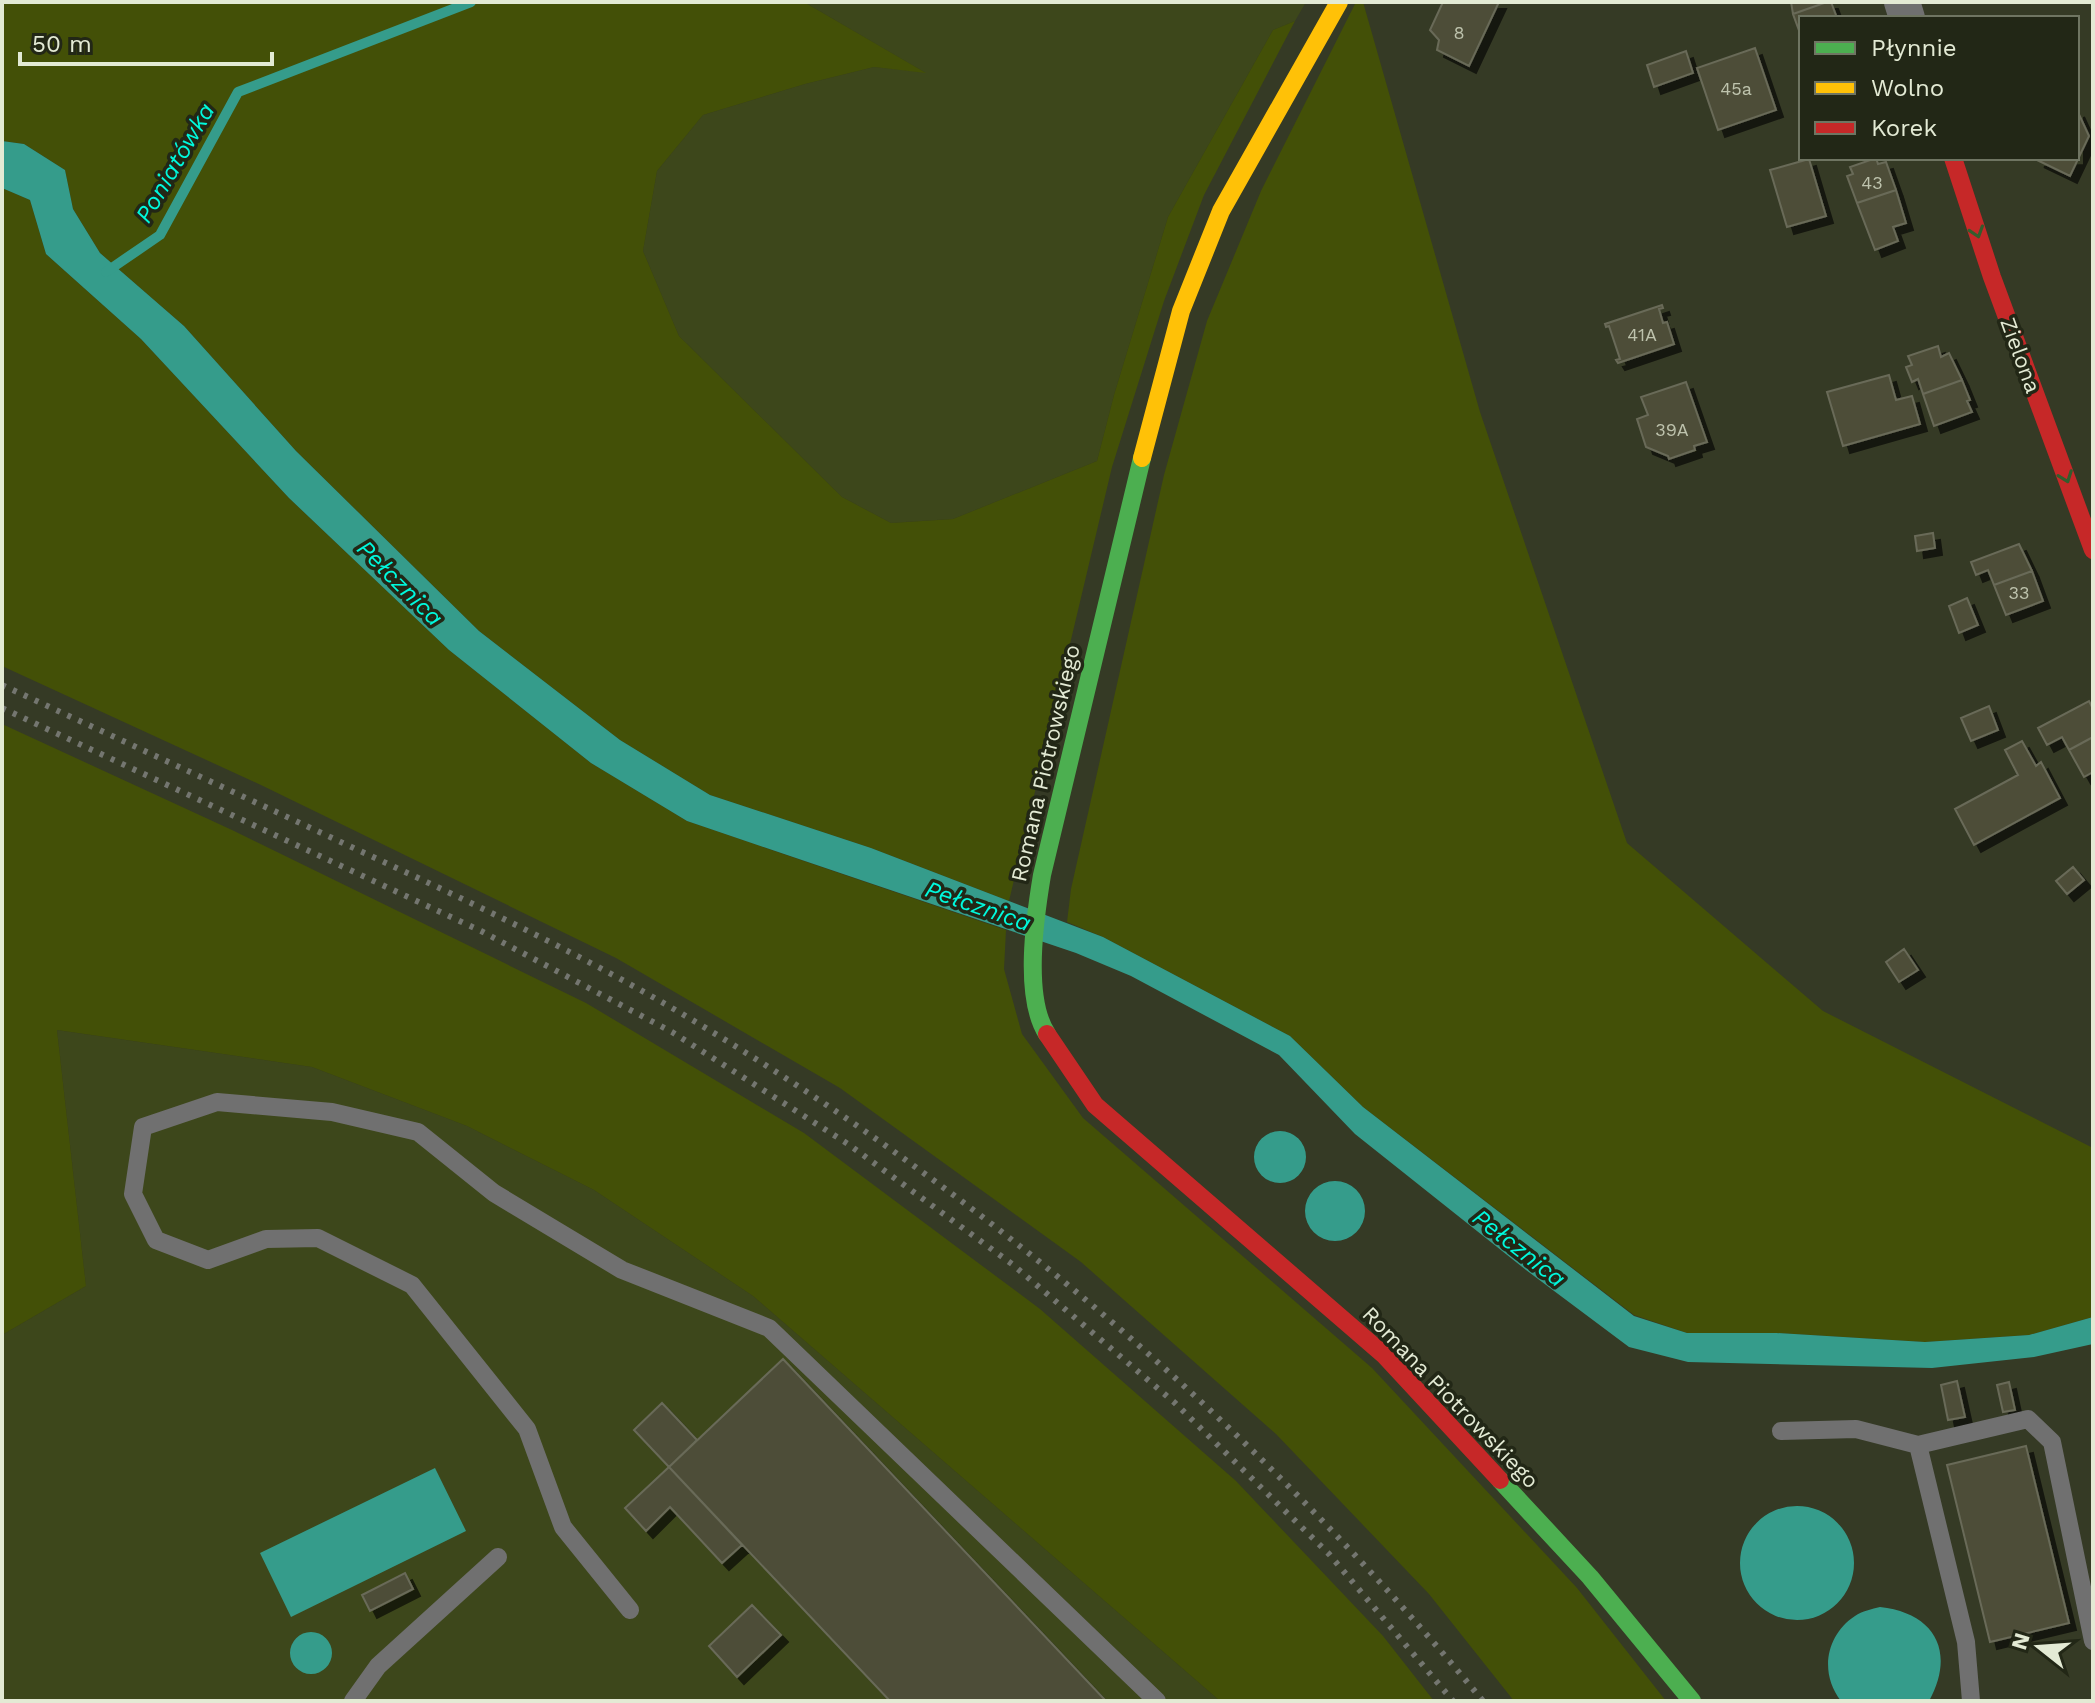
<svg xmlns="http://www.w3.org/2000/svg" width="2095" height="1703" font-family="'Work Sans',sans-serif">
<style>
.built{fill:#3d471b}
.green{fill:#435007}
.water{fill:#359c8b}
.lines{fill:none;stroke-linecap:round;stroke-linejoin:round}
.stream{stroke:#359c8b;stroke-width:10}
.building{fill:#4d4e39;stroke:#696a58;stroke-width:2;filter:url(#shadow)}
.lane{stroke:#707070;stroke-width:18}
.street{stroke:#707070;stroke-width:36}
.fast{stroke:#4caf50;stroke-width:18}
.slow{stroke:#ffc107;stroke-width:18}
.jam{stroke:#c62828;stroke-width:18}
.rail{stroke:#747670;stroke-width:6;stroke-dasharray:4 8;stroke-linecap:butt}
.oneway{stroke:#335d2d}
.labels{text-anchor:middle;stroke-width:7;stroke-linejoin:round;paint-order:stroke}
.number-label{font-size:18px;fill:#bec3ad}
.street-label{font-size:22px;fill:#e3ead4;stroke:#222716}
.water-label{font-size:24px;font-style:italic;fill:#00f9dd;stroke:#222716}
</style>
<defs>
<filter id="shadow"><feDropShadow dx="7" dy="7" stdDeviation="0" flood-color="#0009"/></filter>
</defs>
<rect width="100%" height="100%" fill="#353a25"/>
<path class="built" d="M 804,2 L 1306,2 L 1295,21 L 1273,30 L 1168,217 L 1114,395 L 1097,461 L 953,519 L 891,523 L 842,497 L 679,336 L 643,251 L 657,171 L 703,115 L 805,84 L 874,67 L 924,72 Z
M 57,1030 L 312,1067 L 467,1126 L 594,1190 L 753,1296 L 1220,1701 L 2,1701 L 2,1335 L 86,1286 Z"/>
<path class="green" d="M 2,2 L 804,2 L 926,73 L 874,67 L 805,84 L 703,115 L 657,171 L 643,251 L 679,336 L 842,497 L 891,523 L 953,519 L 1097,461 L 1114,395 L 1168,217 L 1273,30 L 1295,21 L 1204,195 L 1164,301 L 1112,467 L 1009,901 L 871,848 L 710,795 L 620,740 L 479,631 L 296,451 L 184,326 L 100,253 L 73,209 L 65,170 L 24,144 L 2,141 Z
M 1356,2 L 1363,2 L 1480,412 L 1627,843 L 1823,1011 L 2093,1148 L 2093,1317 L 2029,1335 L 1925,1342 L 1776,1333 L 1687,1333 L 1634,1315 L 1363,1107 L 1290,1036 L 1103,937 L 1067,922 L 1071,889 L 1164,475 L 1207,321 L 1261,191 Z
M 2,188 L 30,200 L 46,254 L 141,339 L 289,498 L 449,650 L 591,763 L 687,821 L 1006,930 L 1004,969 L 1022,1034 L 1083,1118 L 1372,1368 L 1577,1588 L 1666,1701 L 1514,1701 L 1429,1594 L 1276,1434 L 1081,1262 L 840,1088 L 616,958 L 263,786 L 2,666 Z
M 2,724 L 232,830 L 586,1003 L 804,1133 L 1040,1309 L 1236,1481 L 1383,1636 L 1434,1701 L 1220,1701 L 753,1296 L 594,1190 L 467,1126 L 312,1067 L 57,1030 L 86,1286 L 2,1335 Z"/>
<path class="water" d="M 2,141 L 24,144 L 65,170 L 73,209 L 100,253 L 184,326 L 296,451 L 479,631 L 620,740 L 710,795 L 871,848 L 1103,937 L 1290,1036 L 1363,1107 L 1634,1316 L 1687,1333 L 1776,1333 L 1925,1342 L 2029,1335 L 2093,1317 L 2093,1344 L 2034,1357 L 1932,1368 L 1688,1362 L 1629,1347 L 1526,1270 L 1355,1134 L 1279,1055 L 1131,976 L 1076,953 L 687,821 L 591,763 L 449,650 L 289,498 L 141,339 L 46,254 L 30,200 L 2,188 Z
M1254 1157a26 26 0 1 1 52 0a26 26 0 1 1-52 0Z
M1305 1211a30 30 0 1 1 60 0a30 30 0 1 1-60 0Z
M 435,1468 L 466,1531 L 291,1617 L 260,1553 Z
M1740 1563a57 57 0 1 1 114 0a57 57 0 1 1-114 0Z
M 1880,1607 C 1935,1613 1956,1652 1929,1701 L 1841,1701 C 1819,1673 1826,1635 1855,1616 C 1862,1611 1872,1609 1880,1607 Z
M290 1653a21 21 0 1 1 42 0a21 21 0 1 1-42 0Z"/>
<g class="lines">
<path class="stream" d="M 106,272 L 160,235 L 238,92 L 471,2"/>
</g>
<path class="building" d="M 1443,2 L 1499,2 L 1469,66 L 1437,50 L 1439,40 L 1430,30 Z
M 1791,2 L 1827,2 L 1793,14 Z
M 1827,2 L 1831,2 L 1837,18 L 1801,18 L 1801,36 L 1793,14 Z
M 1755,48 L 1776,110 L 1718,130 L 1697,68 Z
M 1686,51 L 1693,73 L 1654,87 L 1647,65 Z
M 2077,110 L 2089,136 L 2070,176 L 2037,160 L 2077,158 Z
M 1876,158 L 1878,164 L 1886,162 L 1896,190 L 1857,203 L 1847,176 L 1853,174 L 1850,167 Z
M 1809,159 L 1826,216 L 1787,227 L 1770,170 Z
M 1896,190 L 1906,223 L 1893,227 L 1898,241 L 1875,250 L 1857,203 Z
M 1662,305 L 1663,308 L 1659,309 L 1663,323 L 1667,322 L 1674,344 L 1618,363 L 1616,360 L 1620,359 L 1609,326 L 1606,327 L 1605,324 Z
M 1938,346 L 1941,357 L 1949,353 L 1962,380 L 1923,394 L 1918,379 L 1912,382 L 1906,367 L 1912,365 L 1908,356 Z
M 1889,375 L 1896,400 L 1912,396 L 1920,424 L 1843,446 L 1827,392 Z
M 1962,380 L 1970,400 L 1967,401 L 1972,412 L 1934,426 L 1923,394 Z
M 1686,382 L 1707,442 L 1694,446 L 1695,450 L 1669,459 L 1668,456 L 1646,447 L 1637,419 L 1648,415 L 1641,397 Z
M 1933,533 L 1935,548 L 1917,551 L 1915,536 Z
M 2019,544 L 2032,571 L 1994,585 L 1988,570 L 1976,575 L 1971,562 Z
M 2032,571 L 2043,601 L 2006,615 L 1994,585 Z
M 1967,598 L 1978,625 L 1959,633 L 1949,606 Z
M 2089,701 L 2093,709 L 2093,737 L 2069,750 L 2062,737 L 2047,745 L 2038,728 Z
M 1989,706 L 1998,730 L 1971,741 L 1961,718 Z
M 2093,737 L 2093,772 L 2084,777 L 2069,750 Z
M 2022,741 L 2036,766 L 2041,762 L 2060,798 L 1974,845 L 1955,809 L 2018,775 L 2005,750 Z
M 2073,867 L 2084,880 L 2067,894 L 2056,881 Z
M 1904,949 L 1918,970 L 1899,982 L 1886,962 Z
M 783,1359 L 1106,1701 L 890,1701 L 669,1467 Z
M 1957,1381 L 1965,1417 L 1948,1420 L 1941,1385 Z
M 2009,1382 L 2015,1410 L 2003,1412 L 1997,1385 Z
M 662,1403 L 697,1440 L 669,1467 L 634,1430 Z
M 2026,1446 L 2069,1623 L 1990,1642 L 1947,1465 Z
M 669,1467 L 742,1545 L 722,1563 L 670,1507 L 646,1531 L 625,1508 Z
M 405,1573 L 413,1589 L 370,1611 L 362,1595 Z
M 752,1605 L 781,1635 L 737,1677 L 709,1646 Z"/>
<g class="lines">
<path class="lane" d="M 1781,1431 L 1856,1429 L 1918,1445
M 630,1610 L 563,1527 L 527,1429 L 412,1285 L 318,1238 L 266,1239 L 208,1260 L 156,1240 L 133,1194 L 143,1127 L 217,1102 L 332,1112 L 418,1132 L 494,1193 L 622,1270 L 769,1328 L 1157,1701
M 353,1701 L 378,1666 L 498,1557
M 1971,1701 L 1966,1642 L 1918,1445 L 2028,1419 L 2052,1442 L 2093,1641"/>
<path class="street" d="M 1902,2 L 1907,18"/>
<path class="fast" d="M 1047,1034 C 1023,997 1035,917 1042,875 L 1142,458
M 1500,1480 L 1590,1577 L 1692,1701"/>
<path class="slow" d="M 1142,458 L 1181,311 L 1221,211 L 1339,2"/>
<path class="jam" d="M 1953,158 L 1992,277 L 2093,550
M 1047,1034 L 1095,1105 L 1384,1355 L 1500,1480"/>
<path class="rail" d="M 2,685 C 121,740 240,795 358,850 C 468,901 579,953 684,1015 C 989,1196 1257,1427 1483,1701
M 2,708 L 481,931 L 672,1032 L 848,1144 L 1012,1264 L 1175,1403 L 1329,1554 L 1453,1701"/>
</g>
<defs><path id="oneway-chevron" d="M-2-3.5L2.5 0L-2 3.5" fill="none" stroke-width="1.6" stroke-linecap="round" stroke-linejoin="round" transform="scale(2)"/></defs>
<g class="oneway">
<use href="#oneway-chevron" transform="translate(1977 232) rotate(72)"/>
<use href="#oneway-chevron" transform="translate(2066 477) rotate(70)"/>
</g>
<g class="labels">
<g class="number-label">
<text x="1459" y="39">8</text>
<text x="1736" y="95">45a</text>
<text x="1872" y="189">43</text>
<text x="1642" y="341">41A</text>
<text x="1672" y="436">39A</text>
<text x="2019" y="599">33</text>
</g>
<g class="street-label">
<text transform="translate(2021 355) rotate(70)" y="8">Zielona</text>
<text transform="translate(1045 763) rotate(-77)" y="8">Romana Piotrowskiego</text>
<text transform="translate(1451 1397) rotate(46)" y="8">Romana Piotrowskiego</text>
</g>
<g class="water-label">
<text transform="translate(175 163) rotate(-60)" y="8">Poniatówka</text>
<text transform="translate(400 583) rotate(45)" y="8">Pełcznica</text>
<text transform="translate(978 906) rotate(19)" y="8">Pełcznica</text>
<text transform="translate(1519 1248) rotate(38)" y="8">Pełcznica</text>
</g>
</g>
<rect width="2095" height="1703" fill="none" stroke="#e3ead4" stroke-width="8"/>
<rect x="1799" y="16" width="280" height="144" fill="#222716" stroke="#6f7562" stroke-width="2"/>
<rect x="1815" y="42" width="40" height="12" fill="#4caf50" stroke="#6f7562" stroke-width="2"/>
<text x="1871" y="56" font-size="24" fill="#e3ead4">Płynnie</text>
<rect x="1815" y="82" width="40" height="12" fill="#ffc107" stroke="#6f7562" stroke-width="2"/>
<text x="1871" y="96" font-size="24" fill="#e3ead4">Wolno</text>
<rect x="1815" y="122" width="40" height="12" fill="#c62828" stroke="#6f7562" stroke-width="2"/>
<text x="1871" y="136" font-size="24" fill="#e3ead4">Korek</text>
<g transform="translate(2039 1647) rotate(287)" stroke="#222716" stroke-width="6" paint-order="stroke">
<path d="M0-6L14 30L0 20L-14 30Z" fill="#e3ead4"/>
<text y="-12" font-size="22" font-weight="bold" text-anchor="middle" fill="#e3ead4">N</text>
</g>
<path d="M20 52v12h252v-12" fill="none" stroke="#e3ead4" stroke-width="4"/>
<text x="32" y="52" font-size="24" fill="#e3ead4" stroke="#222716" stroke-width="6" paint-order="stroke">50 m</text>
</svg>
